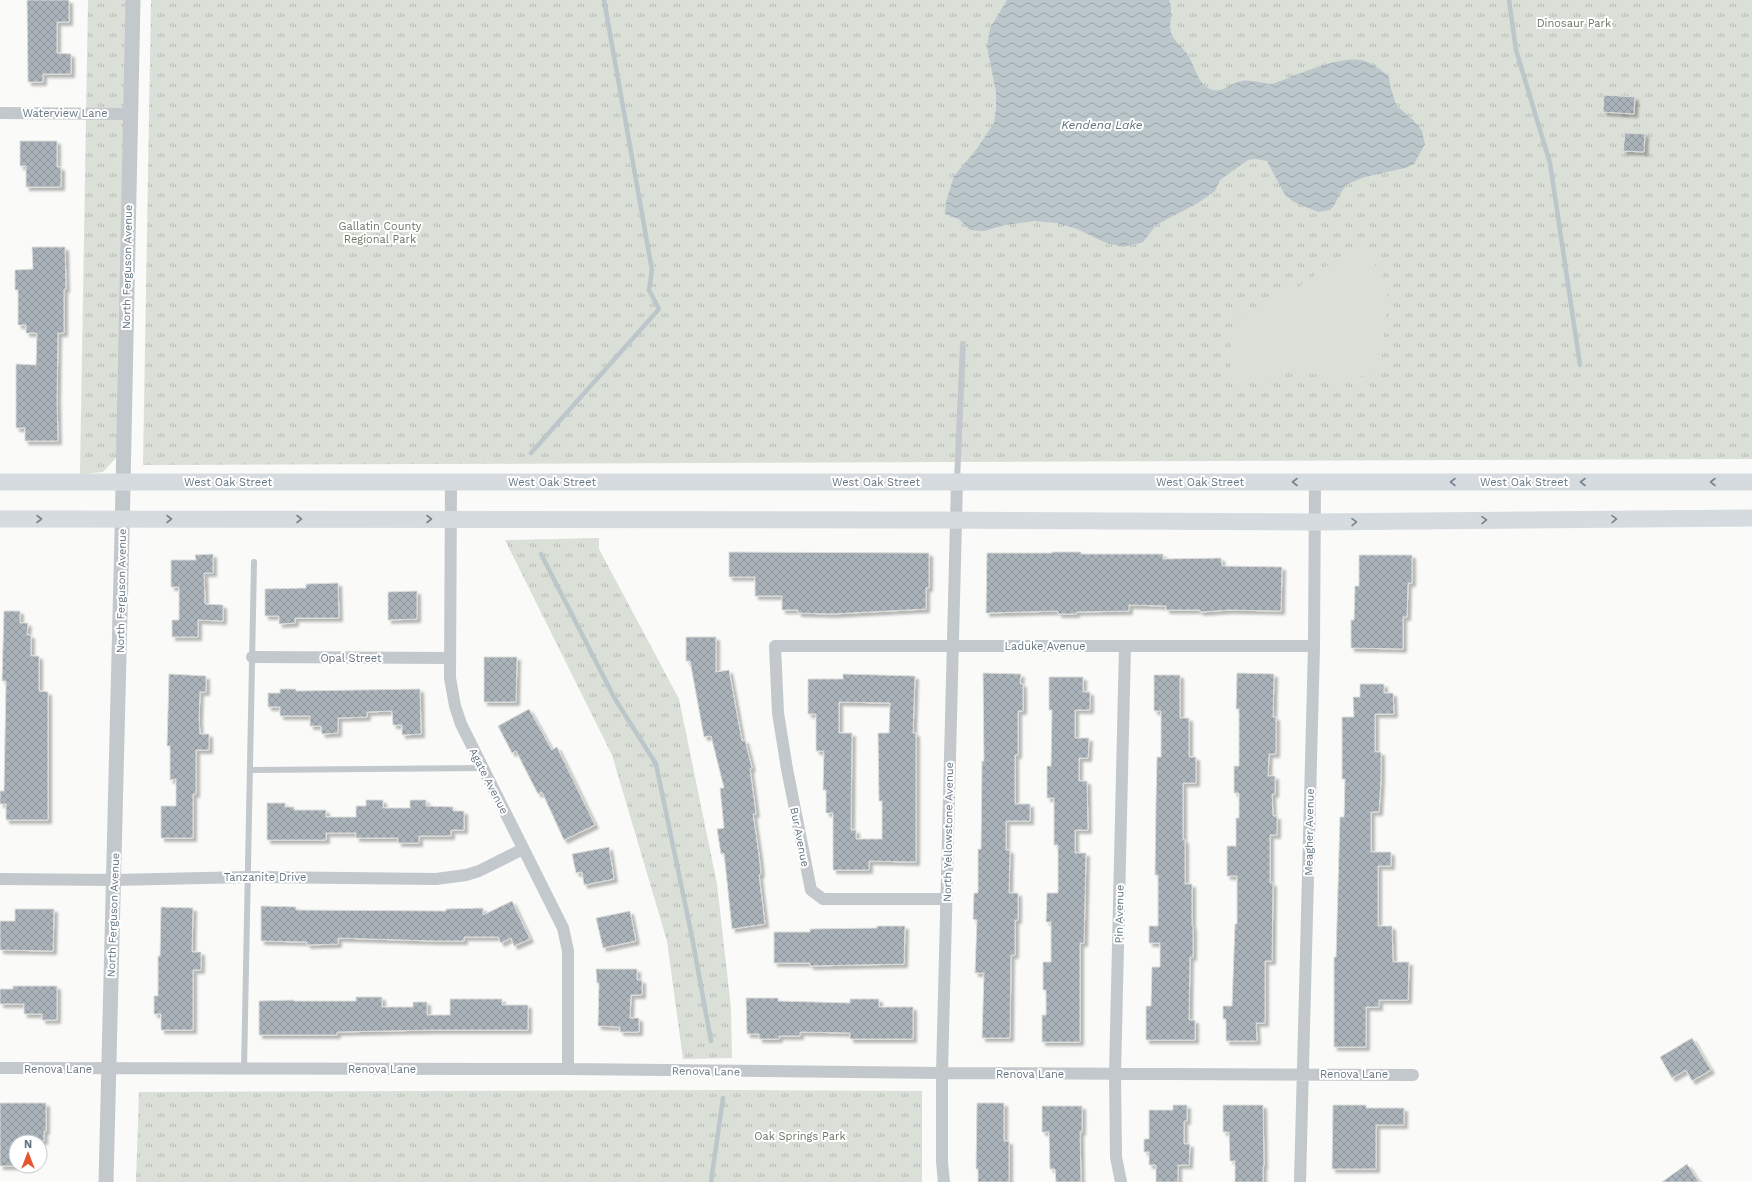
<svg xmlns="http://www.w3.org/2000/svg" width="1752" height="1182" font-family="'Work Sans',sans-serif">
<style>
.park{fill:url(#park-tufts)}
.pitch{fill:#dadfd7}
.water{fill:url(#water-waves)}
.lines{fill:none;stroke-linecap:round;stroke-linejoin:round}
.stream{stroke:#bbc7cb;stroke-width:4.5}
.building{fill:url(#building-cross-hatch);stroke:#dcdcda;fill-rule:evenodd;filter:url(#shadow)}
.service{stroke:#c3c8cc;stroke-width:6}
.minor{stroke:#c3c8cc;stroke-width:12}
.tertiary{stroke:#c3c8cc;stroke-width:15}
.secondary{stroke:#d6dbdf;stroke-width:17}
.oneway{stroke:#768591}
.labels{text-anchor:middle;stroke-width:4;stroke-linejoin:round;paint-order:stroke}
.park-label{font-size:11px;fill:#687a64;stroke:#fff}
.street-label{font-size:11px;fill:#657683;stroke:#fff}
.water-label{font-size:12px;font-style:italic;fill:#60757c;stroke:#fff}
</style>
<defs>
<pattern id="park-tufts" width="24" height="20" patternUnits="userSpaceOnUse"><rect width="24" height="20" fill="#dadfd7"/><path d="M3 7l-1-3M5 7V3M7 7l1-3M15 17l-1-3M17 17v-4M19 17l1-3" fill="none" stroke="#b4b9b4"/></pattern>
<pattern id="water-waves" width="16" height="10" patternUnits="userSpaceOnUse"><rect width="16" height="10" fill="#bbc7cb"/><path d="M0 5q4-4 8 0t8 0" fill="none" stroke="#9ca6aa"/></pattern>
<pattern id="building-cross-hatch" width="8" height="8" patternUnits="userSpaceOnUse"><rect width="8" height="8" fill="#aab3b9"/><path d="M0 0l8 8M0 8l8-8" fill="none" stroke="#8e969c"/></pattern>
<filter id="shadow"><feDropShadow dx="3.5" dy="3.5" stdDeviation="1" flood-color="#0004"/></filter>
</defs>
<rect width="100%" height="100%" fill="#fafaf8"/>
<path class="park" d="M 88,0 L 128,0 L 124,449 L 103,472 L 80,474 Z
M 151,0 L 1752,0 L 1752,459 L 143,465 Z
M 599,538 L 599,549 L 679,699 L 717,884 L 731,1008 L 732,1058 L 683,1059 L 667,941 L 612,755 L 505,540 Z
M 732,1090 L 922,1091 L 922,1182 L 136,1182 L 139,1092 Z"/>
<path class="pitch" d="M 1355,247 L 1359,247 L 1365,250 L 1383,276 L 1388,299 L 1381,361 L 1370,375 L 1343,380 L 1296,370 L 1277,373 L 1253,383 L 1241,382 L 1232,377 L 1230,365 L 1233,319 L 1235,316 L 1300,286 L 1348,250 Z"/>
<path class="water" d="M 1007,0 L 1169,0 C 1174,11 1168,21 1171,33 C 1174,41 1183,48 1188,55 C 1196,68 1199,93 1220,90 C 1227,89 1234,82 1242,81 C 1251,79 1263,84 1272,84 C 1296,76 1336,56 1361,60 C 1371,62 1382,70 1389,77 L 1390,85 L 1396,105 L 1413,120 L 1422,131 L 1425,144 L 1414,164 L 1405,168 L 1365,177 L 1347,184 L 1339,195 L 1335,204 L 1330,210 L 1318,212 L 1292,201 L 1284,193 L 1267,161 L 1256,159 L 1248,160 L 1220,180 L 1215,191 L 1198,203 L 1156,225 L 1143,242 L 1123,247 L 1104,242 L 1077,229 L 1057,223 L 1035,221 L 1005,225 L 984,231 L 970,230 L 959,219 L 945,214 L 946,202 L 954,176 L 976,150 L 994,123 L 996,109 L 996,92 L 987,47 L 990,28 Z"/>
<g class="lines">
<path class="stream" d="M 1509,0 L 1516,50 L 1550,163 L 1580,365
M 531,453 L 659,309 L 649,290 L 652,270 L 604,0
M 541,554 L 615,699 L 656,764 L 692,937 L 711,1041
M 711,1182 L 723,1098"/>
</g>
<path class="building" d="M 27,0 L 69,0 L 69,22 L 57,22 L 57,53 L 71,54 L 71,74 L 43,74 L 43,82 L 28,82 Z
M 1604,95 L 1635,97 L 1634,114 L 1603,112 Z
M 1625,133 L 1645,134 L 1644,152 L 1623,151 Z
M 20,141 L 57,141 L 57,167 L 61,167 L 61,187 L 26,187 L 26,166 L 20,166 Z
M 32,247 L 65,247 L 66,289 L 64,289 L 64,333 L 58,333 L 57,400 L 58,441 L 25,441 L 25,428 L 16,428 L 16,364 L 36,365 L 37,333 L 26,333 L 26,325 L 18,325 L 18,290 L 15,290 L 15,270 L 33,269 Z
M 729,552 L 929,553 L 929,588 L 926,588 L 926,609 L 832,614 L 798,613 L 798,610 L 782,610 L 782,596 L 755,596 L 755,577 L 729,577 Z
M 1052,552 L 1081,552 L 1081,554 L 1163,554 L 1163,559 L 1221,558 L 1222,566 L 1282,567 L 1281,611 L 1229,610 L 1200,612 L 1200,610 L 1166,610 L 1166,606 L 1129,605 L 1129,611 L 1076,612 L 1076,614 L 1058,614 L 1058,611 L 986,613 L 987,553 L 1052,553 Z
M 213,554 L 213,573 L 204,573 L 205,604 L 223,605 L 223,621 L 198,620 L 198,637 L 172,637 L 172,620 L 179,620 L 179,587 L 171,587 L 171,560 L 196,560 L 195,555 Z
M 1359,555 L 1412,555 L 1412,583 L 1408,583 L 1407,617 L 1403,617 L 1403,649 L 1351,648 L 1351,620 L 1354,620 L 1355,586 L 1359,586 Z
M 338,583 L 339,618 L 295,618 L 295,623 L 279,624 L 279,616 L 265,616 L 265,589 L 306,588 L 306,584 Z
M 417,591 L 417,619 L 388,620 L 388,592 Z
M 4,611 L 20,611 L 20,623 L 28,623 L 27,635 L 31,635 L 31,656 L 39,656 L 39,691 L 48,692 L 48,820 L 6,820 L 6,804 L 0,804 L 0,791 L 4,791 L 6,681 L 2,681 Z
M 686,637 L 716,637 L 716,672 L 729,670 L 742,741 L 745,740 L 752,768 L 750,769 L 756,814 L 753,814 L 759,855 L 761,874 L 759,875 L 765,924 L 732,929 L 724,853 L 721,854 L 717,829 L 724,828 L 720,788 L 724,788 L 711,736 L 704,737 L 690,661 L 686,661 Z
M 484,657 L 517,657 L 516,702 L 484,702 Z
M 983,673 L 1021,674 L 1020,684 L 1023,684 L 1023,711 L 1018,711 L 1018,755 L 1015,755 L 1015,804 L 1030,804 L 1030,821 L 1006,821 L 1006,850 L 1010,850 L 1009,893 L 1018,893 L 1018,920 L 1015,920 L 1015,955 L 1011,955 L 1010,1038 L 982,1038 L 984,973 L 975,973 L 977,920 L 973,919 L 974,893 L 978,893 L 978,849 L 981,849 L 982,761 L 984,761 Z
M 1237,673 L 1274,674 L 1273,717 L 1276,717 L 1276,754 L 1269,754 L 1268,776 L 1275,776 L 1275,794 L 1272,794 L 1273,816 L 1277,816 L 1277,835 L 1270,835 L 1270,883 L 1273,883 L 1272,961 L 1265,961 L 1265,1023 L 1256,1023 L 1257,1041 L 1226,1041 L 1226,1019 L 1223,1019 L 1223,1006 L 1232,1006 L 1235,924 L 1237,924 L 1237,876 L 1227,876 L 1227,846 L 1236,846 L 1236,818 L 1239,818 L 1239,793 L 1234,793 L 1234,766 L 1239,766 L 1239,709 L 1236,709 Z
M 169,674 L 206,676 L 206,692 L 200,692 L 199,719 L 200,734 L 209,734 L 209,750 L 196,750 L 196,794 L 193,794 L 193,838 L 161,838 L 161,806 L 176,806 L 176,779 L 170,780 L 170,746 L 167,746 Z
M 843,674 L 915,676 L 913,733 L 916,733 L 916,862 L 869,861 L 869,870 L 833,870 L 833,813 L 826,813 L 826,790 L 823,790 L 824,751 L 816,751 L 816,714 L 808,714 L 808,679 L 843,679 ZM 839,702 L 890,703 L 889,733 L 878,733 L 879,801 L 882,801 L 882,839 L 856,839 L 856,830 L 851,830 L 852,733 L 839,733 Z
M 1154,675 L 1180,675 L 1180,718 L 1189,718 L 1189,757 L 1196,757 L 1196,783 L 1183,783 L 1183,840 L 1185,840 L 1185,884 L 1192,884 L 1192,926 L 1193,926 L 1193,957 L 1190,957 L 1189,1020 L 1195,1020 L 1195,1040 L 1146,1040 L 1146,1006 L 1151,1006 L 1152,967 L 1160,967 L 1160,943 L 1149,943 L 1149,926 L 1158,926 L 1158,875 L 1155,875 L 1156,801 L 1157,757 L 1161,757 L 1161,711 L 1154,711 Z
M 1049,677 L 1083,677 L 1083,692 L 1090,692 L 1090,710 L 1075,710 L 1075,738 L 1089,738 L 1088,758 L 1079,758 L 1079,781 L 1087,781 L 1088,830 L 1075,830 L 1075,853 L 1086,853 L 1084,943 L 1080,943 L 1080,1042 L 1042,1042 L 1042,1015 L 1046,1015 L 1046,990 L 1043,990 L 1043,962 L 1051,962 L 1051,922 L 1046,922 L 1047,893 L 1058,893 L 1058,845 L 1054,845 L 1054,798 L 1047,798 L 1047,766 L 1051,766 L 1052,710 L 1049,710 Z
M 1360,684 L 1384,684 L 1384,693 L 1393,693 L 1394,714 L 1375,714 L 1375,752 L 1381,752 L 1381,779 L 1379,812 L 1371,812 L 1371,852 L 1391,852 L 1391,866 L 1378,866 L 1378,926 L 1392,926 L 1393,962 L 1409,962 L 1408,1000 L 1379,1000 L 1379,1007 L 1366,1007 L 1366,1047 L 1334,1047 L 1334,957 L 1336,957 L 1340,817 L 1344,817 L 1345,779 L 1342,779 L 1342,717 L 1354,717 L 1353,697 L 1360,697 Z
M 280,689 L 296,689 L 296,691 L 420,689 L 421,734 L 402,735 L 402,725 L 393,725 L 392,711 L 367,712 L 367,717 L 338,718 L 338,733 L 322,734 L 321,726 L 310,726 L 310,716 L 280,716 L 280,707 L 268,707 L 268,693 L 280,693 Z
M 529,709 L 552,750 L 557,747 L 595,825 L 564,840 L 542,792 L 538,794 L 516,751 L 512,753 L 498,726 Z
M 366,800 L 383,800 L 383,808 L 410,808 L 410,800 L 426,800 L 426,806 L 453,807 L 453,811 L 464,811 L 464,830 L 451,830 L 451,836 L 419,836 L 419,843 L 398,843 L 398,838 L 356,838 L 356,833 L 326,833 L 326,840 L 267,840 L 267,803 L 285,803 L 285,807 L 294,807 L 294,810 L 326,810 L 326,817 L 356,817 L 356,806 L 366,806 Z
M 609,847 L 614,879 L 584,885 L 582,872 L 576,873 L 572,854 Z
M 512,901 L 530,939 L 514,946 L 511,938 L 501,943 L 498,937 L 464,937 L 464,941 L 435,941 L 338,938 L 338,944 L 307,945 L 307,942 L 261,941 L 261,906 L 296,907 L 296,910 L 446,911 L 446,909 L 483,908 L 483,915 Z
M 161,907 L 193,908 L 192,952 L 201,952 L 201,970 L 193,970 L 193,1030 L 161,1030 L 161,1014 L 154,1014 L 154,996 L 158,996 L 158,956 L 160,956 Z
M 15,909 L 54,909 L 53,951 L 0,950 L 0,921 L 15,921 Z
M 630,911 L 636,941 L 603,948 L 596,918 Z
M 877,926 L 905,926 L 904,964 L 810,966 L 810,963 L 774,963 L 774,932 L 810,932 L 810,929 L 877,928 Z
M 596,969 L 637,969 L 637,980 L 642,980 L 642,995 L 631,995 L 630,1018 L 639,1018 L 639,1032 L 620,1032 L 620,1027 L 598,1026 L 599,983 L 597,983 Z
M 13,986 L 57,986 L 57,1020 L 42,1020 L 42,1014 L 24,1014 L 24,1004 L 0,1004 L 0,989 L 13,989 Z
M 356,997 L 382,997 L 382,1007 L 413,1007 L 413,1002 L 427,1002 L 427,1015 L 450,1015 L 450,999 L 502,999 L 502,1005 L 528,1005 L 528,1030 L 431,1030 L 337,1032 L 337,1035 L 259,1035 L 259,1001 L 294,1000 L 294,1001 L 356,1001 Z
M 746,998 L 778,998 L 778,1001 L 850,1003 L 850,999 L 879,999 L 879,1007 L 913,1007 L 913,1039 L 850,1039 L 850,1033 L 800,1032 L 800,1036 L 779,1036 L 779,1039 L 759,1039 L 759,1034 L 747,1034 Z
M 1692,1038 L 1711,1070 L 1692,1081 L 1686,1070 L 1672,1078 L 1660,1057 Z
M 0,1103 L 46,1103 L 46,1131 L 44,1131 L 44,1141 L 16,1141 L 16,1166 L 0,1166 Z
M 977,1103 L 1004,1103 L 1004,1141 L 1009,1141 L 1009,1182 L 978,1182 L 978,1169 L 976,1169 Z
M 1173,1105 L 1187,1105 L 1187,1121 L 1184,1121 L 1184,1144 L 1190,1144 L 1189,1165 L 1178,1165 L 1178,1182 L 1156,1182 L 1156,1165 L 1149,1165 L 1149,1152 L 1144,1152 L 1144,1139 L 1149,1139 L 1149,1110 L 1173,1110 Z
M 1223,1105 L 1263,1105 L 1264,1166 L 1263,1166 L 1263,1182 L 1235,1182 L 1235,1161 L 1230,1161 L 1229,1132 L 1223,1132 Z
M 1333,1105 L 1366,1105 L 1366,1108 L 1404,1108 L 1404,1125 L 1376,1125 L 1376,1169 L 1332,1169 Z
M 1042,1106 L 1082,1106 L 1082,1132 L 1080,1132 L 1081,1182 L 1056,1182 L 1055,1169 L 1050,1169 L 1049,1132 L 1042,1132 Z
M 1687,1164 L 1699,1182 L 1662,1182 Z"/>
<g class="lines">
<path class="service" d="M 957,480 L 963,344
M 250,770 L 483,768
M 244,1069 L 254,562"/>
<path class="minor" d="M 0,113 L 130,114
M 451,482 L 450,678 L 455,706 L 461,724 L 563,928 L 568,951 L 568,1069
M 252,657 L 450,658
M 0,879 L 114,880 L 248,877 L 436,879 L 466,875 L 479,871 L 523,849
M 946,899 L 823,899 L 811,890 L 787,769 L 778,713 L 775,646 L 1314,646
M 0,1068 L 568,1069 L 942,1073 L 1413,1075
M 944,1182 L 942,1162 L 942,1073 L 957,482
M 1121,1182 L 1116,1157 L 1115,1074 L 1125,646
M 1300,1182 L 1314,646 L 1315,482"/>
<path class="tertiary" d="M 106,1182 L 122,534 L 133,0"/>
<path class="secondary" d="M 0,482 L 1752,482
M 0,519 L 936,520 L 1315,522 L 1752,518"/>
</g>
<defs><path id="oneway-chevron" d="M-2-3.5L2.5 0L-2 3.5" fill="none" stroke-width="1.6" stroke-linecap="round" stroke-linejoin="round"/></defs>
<g class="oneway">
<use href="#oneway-chevron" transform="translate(1295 482) rotate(-180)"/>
<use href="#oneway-chevron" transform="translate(1453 482) rotate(180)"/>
<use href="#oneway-chevron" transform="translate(1583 482) rotate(180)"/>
<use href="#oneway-chevron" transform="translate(1713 482) rotate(180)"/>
<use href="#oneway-chevron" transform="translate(39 519)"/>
<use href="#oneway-chevron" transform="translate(169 519)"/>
<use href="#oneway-chevron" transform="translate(299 519)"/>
<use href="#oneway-chevron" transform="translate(429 519)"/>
<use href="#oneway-chevron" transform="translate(1614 519) rotate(-1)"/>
<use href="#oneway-chevron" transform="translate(1484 520) rotate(-1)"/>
<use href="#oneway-chevron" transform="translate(1354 522) rotate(-1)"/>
</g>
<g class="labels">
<g class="park-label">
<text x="1574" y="27">Dinosaur Park</text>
<text x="380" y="230">Gallatin County<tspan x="380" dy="13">Regional Park</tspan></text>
<text x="800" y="1140">Oak Springs Park</text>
</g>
<g class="street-label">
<text x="65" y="117">Waterview Lane</text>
<text transform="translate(127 267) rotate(-89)" y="4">North Ferguson Avenue</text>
<text x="228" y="486">West Oak Street</text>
<text x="552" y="486">West Oak Street</text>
<text x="876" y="486">West Oak Street</text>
<text x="1200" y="486">West Oak Street</text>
<text x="1524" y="486">West Oak Street</text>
<text transform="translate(121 591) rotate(-89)" y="4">North Ferguson Avenue</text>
<text x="1045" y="650">Laduke Avenue</text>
<text x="351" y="662">Opal Street</text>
<text transform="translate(489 781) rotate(63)" y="4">Agate Avenue</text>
<text transform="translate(948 832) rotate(-89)" y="4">North Yellowstone Avenue</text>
<text transform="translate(1309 832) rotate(-89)" y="4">Meagher Avenue</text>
<text transform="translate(800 837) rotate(79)" y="4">Bur Avenue</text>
<text x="265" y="881">Tanzanite Drive</text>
<text transform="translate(1119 914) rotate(-89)" y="4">Pin Avenue</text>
<text transform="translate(113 915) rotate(-88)" y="4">North Ferguson Avenue</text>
<text x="58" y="1073">Renova Lane</text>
<text x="382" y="1073">Renova Lane</text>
<text transform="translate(706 1071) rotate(1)" y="4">Renova Lane</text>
<text x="1030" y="1078">Renova Lane</text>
<text x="1354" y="1078">Renova Lane</text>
</g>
<g class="water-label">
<text x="1102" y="129">Kendena Lake</text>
</g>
</g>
<g transform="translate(28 1154)"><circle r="19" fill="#ffffff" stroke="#c1c8cd"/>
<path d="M0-3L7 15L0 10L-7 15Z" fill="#e4572e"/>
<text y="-6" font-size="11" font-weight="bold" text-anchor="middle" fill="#657683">N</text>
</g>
</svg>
